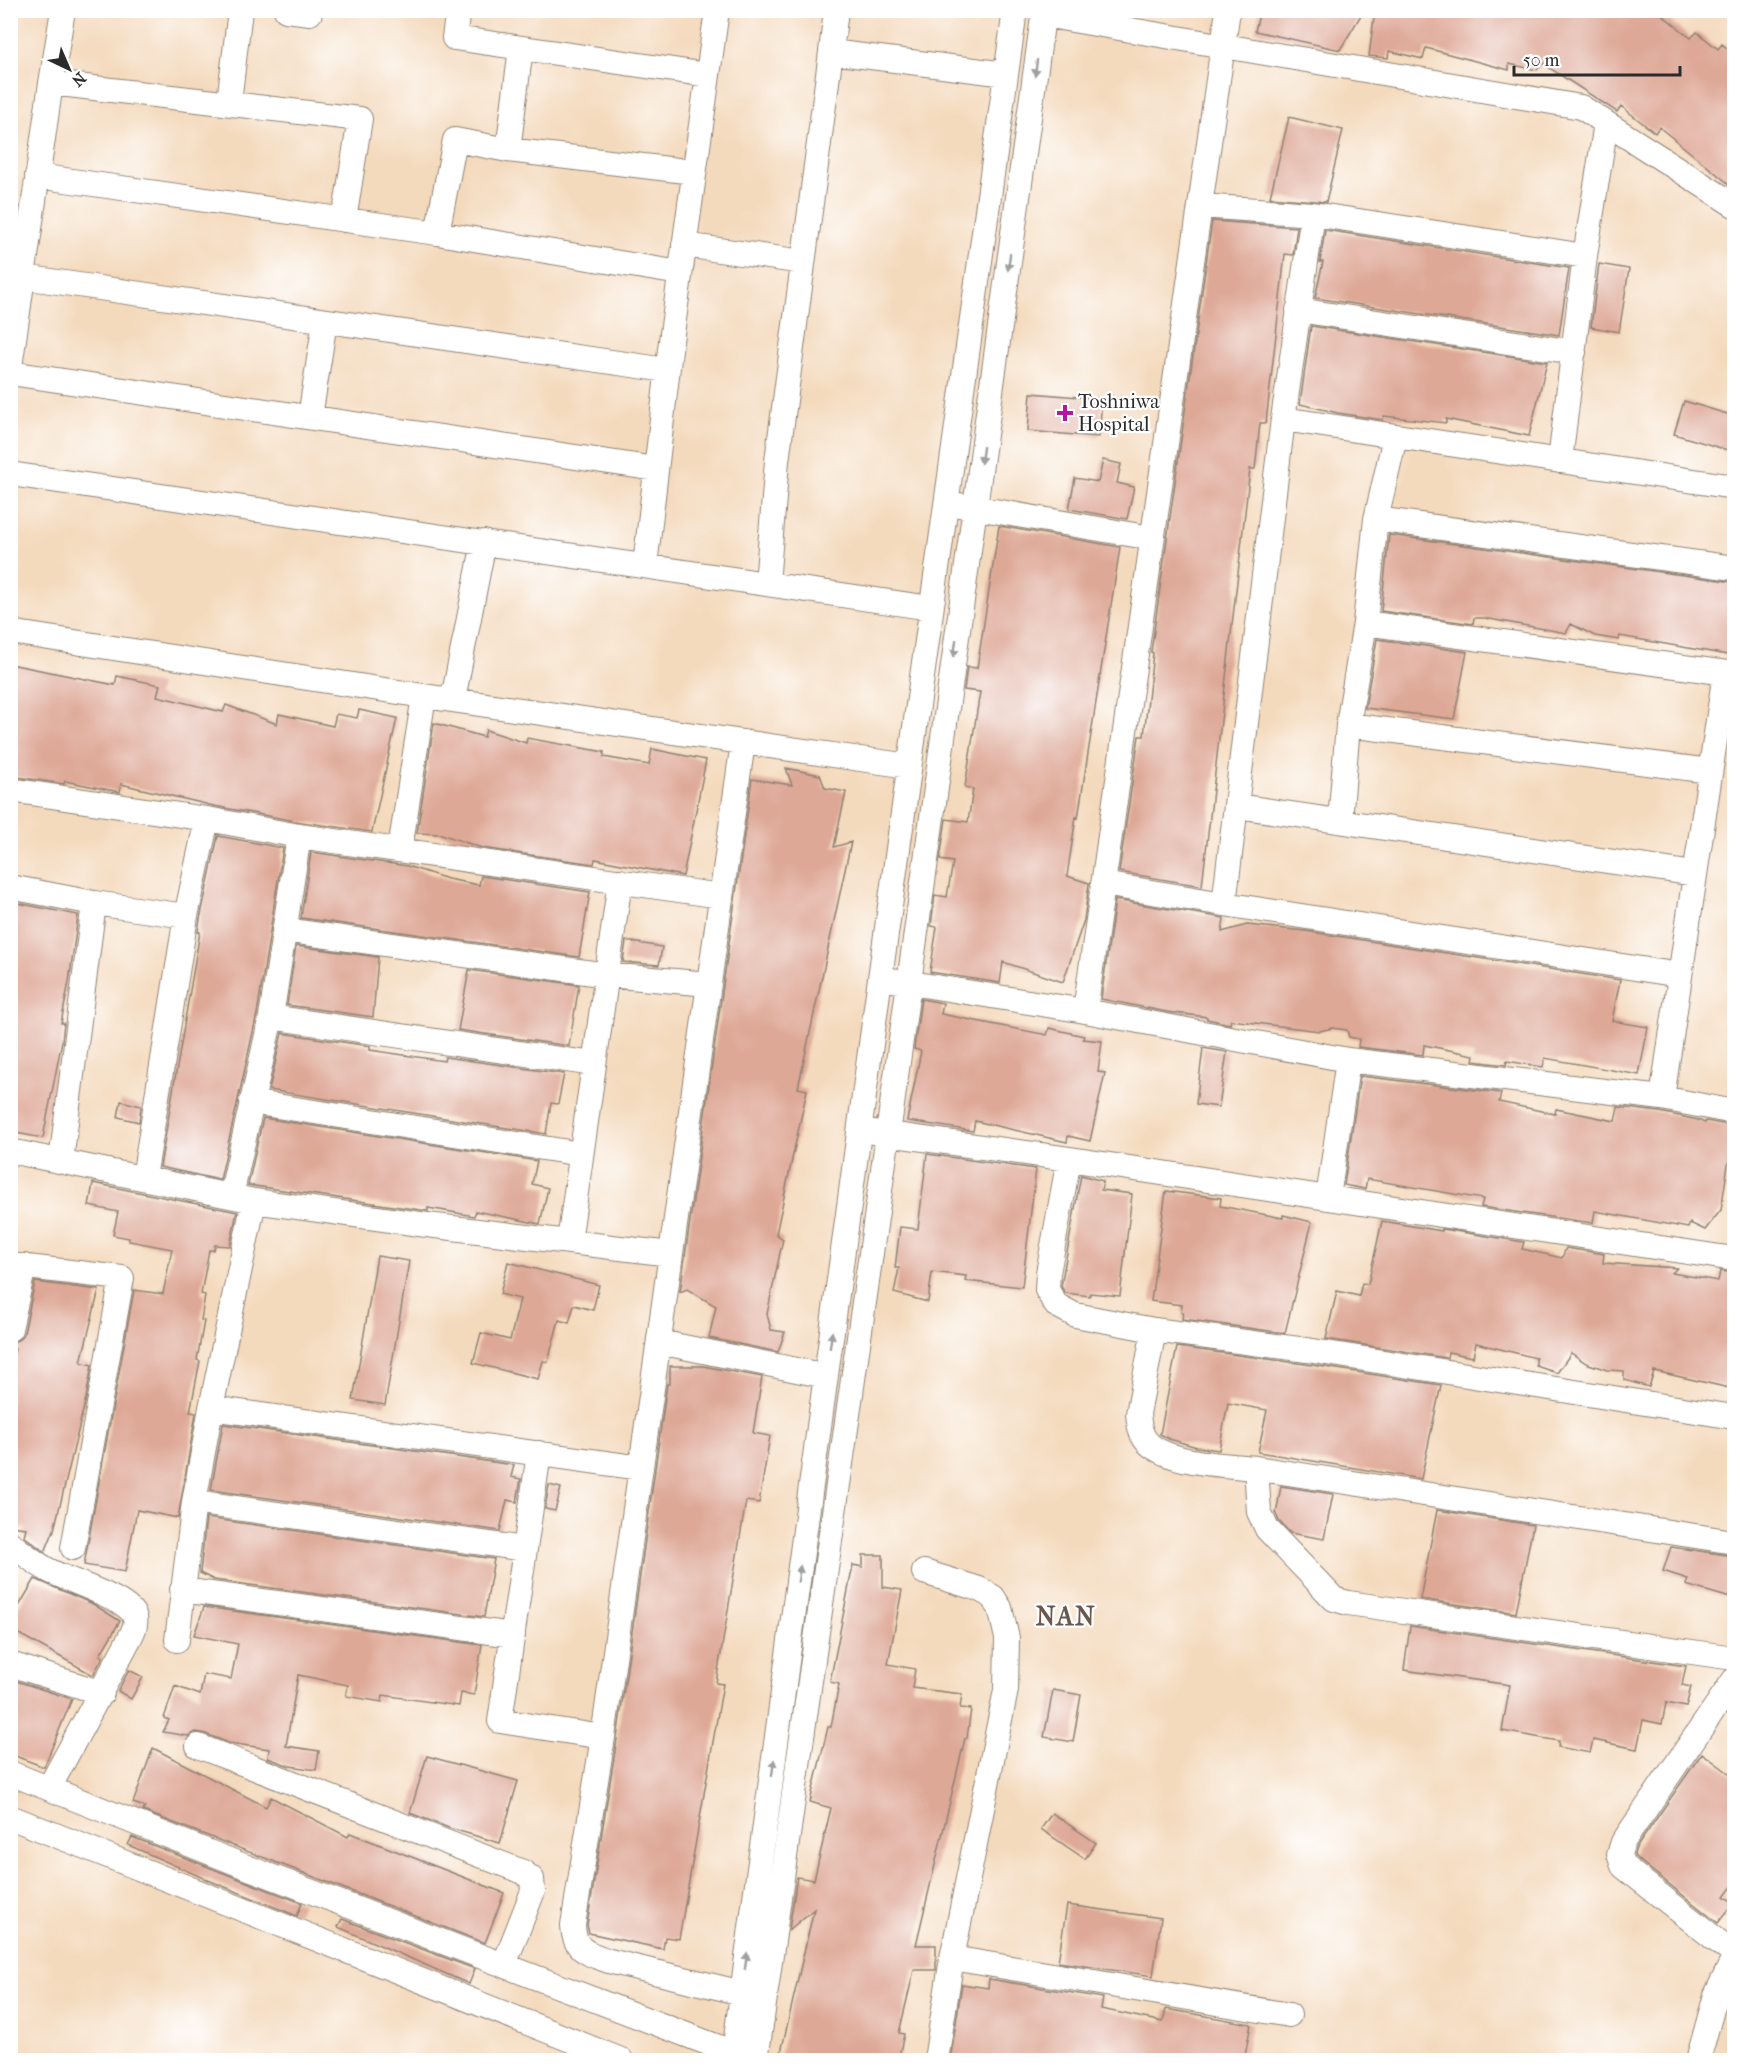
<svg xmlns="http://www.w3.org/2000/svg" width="1745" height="2071" font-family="'IM FELL French Canon',serif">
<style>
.building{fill:#dea896}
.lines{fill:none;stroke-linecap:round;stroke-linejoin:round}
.minor-casing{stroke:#908274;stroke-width:26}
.minor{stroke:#fff;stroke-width:24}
.oneway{fill:#a0a0a0}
.poi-dot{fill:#b5179e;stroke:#fff;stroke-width:2}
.labels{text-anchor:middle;stroke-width:4.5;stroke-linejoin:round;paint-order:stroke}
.poi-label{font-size:20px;fill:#2b2b2b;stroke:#fff;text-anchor:start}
.district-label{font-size:26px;font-weight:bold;letter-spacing:1.5px;fill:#6a5750;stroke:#fff}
</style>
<rect width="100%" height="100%" fill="#fff"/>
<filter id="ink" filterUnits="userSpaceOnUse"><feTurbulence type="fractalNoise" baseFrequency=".0167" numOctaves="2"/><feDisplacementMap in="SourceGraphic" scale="12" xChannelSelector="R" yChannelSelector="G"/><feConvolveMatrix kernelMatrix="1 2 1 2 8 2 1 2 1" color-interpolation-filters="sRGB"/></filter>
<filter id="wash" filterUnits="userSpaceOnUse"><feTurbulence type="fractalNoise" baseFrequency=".008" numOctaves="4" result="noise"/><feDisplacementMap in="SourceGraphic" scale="24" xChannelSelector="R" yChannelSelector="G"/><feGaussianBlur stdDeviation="1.35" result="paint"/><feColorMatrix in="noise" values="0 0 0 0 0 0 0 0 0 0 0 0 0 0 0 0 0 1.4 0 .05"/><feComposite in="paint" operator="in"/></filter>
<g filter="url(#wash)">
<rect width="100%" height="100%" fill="#f4dabd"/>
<g id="blocks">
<path class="building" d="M 1260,10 L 1364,10 L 1340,50 L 1255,31 Z
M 1375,10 L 1656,10 L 1691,38 L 1697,32 L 1718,49 L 1722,44 L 1734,54 L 1734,188 L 1659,127 L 1655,133 L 1621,106 L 1617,112 L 1542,63 L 1537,70 L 1509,64 L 1509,70 L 1426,48 L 1423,59 L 1389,51 L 1388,58 L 1369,56 Z
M 1289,117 L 1343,130 L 1326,202 L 1270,197 Z
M 1212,221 L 1297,227 L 1293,255 L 1285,254 L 1266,423 L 1260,423 L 1255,469 L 1250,469 L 1202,886 L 1119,872 L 1139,736 L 1144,736 L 1153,653 L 1151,652 Z
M 1325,230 L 1569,268 L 1559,335 L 1315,298 L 1323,262 L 1320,262 Z
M 1599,264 L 1629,269 L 1619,332 L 1591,327 Z
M 1311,326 L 1547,362 L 1529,436 L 1446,419 L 1446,423 L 1384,416 L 1383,420 L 1338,413 L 1300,404 Z
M 1031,393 L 1102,399 L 1099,437 L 1028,431 Z
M 1684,401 L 1734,416 L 1734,452 L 1674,434 Z
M 1103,460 L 1121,464 L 1117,483 L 1134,487 L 1127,519 L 1069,509 L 1075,478 L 1098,482 Z
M 999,526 L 1120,547 L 1078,818 L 1076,817 L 1067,876 L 1089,883 L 1084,920 L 1063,982 L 1003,962 L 1000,983 L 930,972 L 937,927 L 931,926 L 935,895 L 947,897 L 953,862 L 940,860 L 946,819 L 968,822 L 973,789 L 965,787 L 980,692 L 964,690 L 967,667 L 977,668 Z
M 1389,535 L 1734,582 L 1734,656 L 1620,636 L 1619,640 L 1595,636 L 1571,624 L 1566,633 L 1484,618 L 1474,618 L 1473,624 L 1381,611 Z
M 1377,639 L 1467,652 L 1454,719 L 1365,708 Z
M 10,664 L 115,685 L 117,676 L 160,685 L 157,696 L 223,712 L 226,705 L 277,724 L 279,714 L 333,726 L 336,714 L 357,718 L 359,710 L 397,718 L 372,832 L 301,822 L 214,806 L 121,784 L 120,792 L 65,781 L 64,784 L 10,776 Z
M 434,723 L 484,737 L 486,730 L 526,743 L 527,738 L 604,752 L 604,757 L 649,765 L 652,749 L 706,760 L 683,876 L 595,859 L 594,864 L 482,848 L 441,834 L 417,833 Z
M 786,768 L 820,775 L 825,788 L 846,792 L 834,847 L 851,842 L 798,1088 L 807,1090 L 776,1234 L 783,1239 L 767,1314 L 771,1330 L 785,1332 L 778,1352 L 709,1338 L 716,1306 L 687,1289 L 680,1292 L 752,779 L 792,785 Z
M 218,836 L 283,848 L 257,1014 L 220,1180 L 160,1167 L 200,932 L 198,932 L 200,919 Z
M 311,852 L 407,866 L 448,879 L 479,885 L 481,876 L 590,892 L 579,957 L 301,918 Z
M 1115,900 L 1224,918 L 1222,932 L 1247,925 L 1305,931 L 1620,980 L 1612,1021 L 1648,1027 L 1639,1075 L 1545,1058 L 1543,1067 L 1507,1061 L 1506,1065 L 1473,1061 L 1474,1055 L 1424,1045 L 1423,1055 L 1358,1047 L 1359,1039 L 1349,1037 L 1347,1030 L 1332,1028 L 1320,1031 L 1231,1020 L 1230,1024 L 1207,1019 L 1207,1017 L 1167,1012 L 1101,999 Z
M 12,902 L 78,915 L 69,982 L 61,1023 L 64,1023 L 62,1041 L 43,1138 L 10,1132 L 10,909 Z
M 626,941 L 662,947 L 659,965 L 623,962 Z
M 296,946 L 378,957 L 373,1017 L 287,1005 Z
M 469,970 L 579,985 L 569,1046 L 458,1030 Z
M 921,999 L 943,1003 L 941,1014 L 1047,1035 L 1049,1028 L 1084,1036 L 1083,1039 L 1102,1041 L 1098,1072 L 1105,1073 L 1090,1141 L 1068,1136 L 1067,1142 L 975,1121 L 973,1131 L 907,1121 L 921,1051 L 914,1049 Z
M 282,1033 L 370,1046 L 370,1050 L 444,1061 L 445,1057 L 564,1074 L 558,1104 L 551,1103 L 546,1134 L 269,1090 Z
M 1203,1048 L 1227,1052 L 1219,1107 L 1196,1104 Z
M 1360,1076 L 1501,1093 L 1499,1102 L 1555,1114 L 1556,1109 L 1615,1121 L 1618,1107 L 1660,1112 L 1698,1120 L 1705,1123 L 1706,1121 L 1734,1126 L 1721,1210 L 1705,1230 L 1690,1223 L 1688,1228 L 1595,1211 L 1593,1223 L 1481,1207 L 1483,1199 L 1367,1179 L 1365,1189 L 1344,1185 Z
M 121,1101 L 141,1106 L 139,1122 L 118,1117 Z
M 263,1118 L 537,1161 L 532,1184 L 548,1188 L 540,1224 L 476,1211 L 474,1216 L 428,1208 L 428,1211 L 248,1185 Z
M 927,1154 L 1036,1169 L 1022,1287 L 965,1281 L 966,1276 L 932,1272 L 928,1302 L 894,1293 L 899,1268 L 895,1268 L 900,1227 L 918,1229 Z
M 1081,1175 L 1103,1181 L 1101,1190 L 1132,1194 L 1120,1296 L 1090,1293 L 1090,1296 L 1065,1293 L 1061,1286 Z
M 93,1183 L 237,1212 L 230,1246 L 215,1245 L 214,1250 L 209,1250 L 201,1294 L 205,1295 L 201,1320 L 204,1321 L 197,1360 L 200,1361 L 190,1412 L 196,1413 L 178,1518 L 137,1510 L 125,1572 L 84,1565 L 134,1290 L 163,1294 L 172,1249 L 129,1241 L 129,1238 L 113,1235 L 118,1212 L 89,1206 Z
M 1166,1191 L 1221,1198 L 1220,1206 L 1283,1218 L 1283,1215 L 1312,1222 L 1285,1333 L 1182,1319 L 1183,1312 L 1181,1312 L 1182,1305 L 1151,1301 Z
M 1382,1221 L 1442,1231 L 1442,1229 L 1524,1242 L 1522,1249 L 1562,1258 L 1566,1248 L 1604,1254 L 1603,1263 L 1677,1268 L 1672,1273 L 1718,1281 L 1720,1271 L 1734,1273 L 1734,1389 L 1654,1371 L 1649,1387 L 1624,1380 L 1624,1371 L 1607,1370 L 1586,1363 L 1571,1353 L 1557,1373 L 1536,1366 L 1536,1358 L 1476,1343 L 1473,1357 L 1448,1352 L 1447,1358 L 1326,1339 L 1337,1291 L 1359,1296 L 1362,1283 L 1368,1284 Z
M 377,1256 L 409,1261 L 385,1405 L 353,1400 Z
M 508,1262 L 599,1285 L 593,1310 L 574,1305 L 569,1323 L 559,1320 L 548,1362 L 543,1361 L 538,1379 L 473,1363 L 481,1333 L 510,1340 L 520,1299 L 500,1294 Z
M 35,1282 L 99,1290 L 81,1362 L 92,1365 L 86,1398 L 54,1530 L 45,1552 L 24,1536 L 26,1528 L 10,1526 L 10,1368 L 15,1349 L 10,1348 L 10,1343 L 20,1339 L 24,1333 Z
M 1177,1347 L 1305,1364 L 1441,1385 L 1421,1479 L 1258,1452 L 1267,1410 L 1228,1403 L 1219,1450 L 1197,1447 L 1169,1439 L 1160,1434 Z
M 670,1366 L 703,1366 L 762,1377 L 753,1433 L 770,1436 L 759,1503 L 746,1501 L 716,1683 L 723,1684 L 679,1939 L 665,1937 L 663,1949 L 589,1933 L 587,1925 L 617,1739 L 667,1384 L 670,1384 Z
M 223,1424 L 514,1465 L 511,1477 L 521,1479 L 517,1502 L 507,1500 L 500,1531 L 211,1490 Z
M 549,1485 L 561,1488 L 555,1511 L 545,1509 Z
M 1281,1486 L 1333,1494 L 1324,1539 L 1290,1533 L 1279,1521 L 1276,1514 Z
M 1437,1510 L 1533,1525 L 1516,1613 L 1420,1599 Z
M 206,1518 L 494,1559 L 484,1617 L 214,1580 L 200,1573 Z
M 1671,1547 L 1734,1556 L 1734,1599 L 1686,1585 L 1688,1579 L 1663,1571 Z
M 863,1555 L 883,1555 L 883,1587 L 902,1590 L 888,1664 L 915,1669 L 912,1688 L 962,1694 L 960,1708 L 971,1709 L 967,1738 L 965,1738 L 916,1945 L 936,1945 L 936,1970 L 914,1970 L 899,2033 L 904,2034 L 898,2061 L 779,2061 L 814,1909 L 789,1930 L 797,1877 L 814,1880 L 831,1808 L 810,1802 L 828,1727 L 831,1727 L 839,1684 L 830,1682 L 853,1565 L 863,1567 Z
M 35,1579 L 93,1604 L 120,1621 L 100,1655 L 103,1657 L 93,1675 L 10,1629 L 10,1621 Z
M 204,1607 L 482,1645 L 474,1695 L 461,1693 L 459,1706 L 383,1695 L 382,1702 L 346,1696 L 348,1685 L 298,1675 L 286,1746 L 319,1751 L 316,1770 L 290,1766 L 268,1758 L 269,1749 L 229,1743 L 203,1733 L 195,1732 L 188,1736 L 163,1732 L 169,1720 L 164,1718 L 175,1686 L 200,1695 L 204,1674 L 231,1679 L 238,1644 L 194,1635 Z
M 1410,1626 L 1686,1666 L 1682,1685 L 1691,1687 L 1686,1707 L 1666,1703 L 1662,1724 L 1643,1720 L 1637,1749 L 1593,1740 L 1590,1753 L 1558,1747 L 1559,1741 L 1502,1731 L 1510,1685 L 1404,1670 Z
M 129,1670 L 143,1677 L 131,1699 L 118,1691 Z
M 10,1679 L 72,1699 L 44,1767 L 10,1754 Z
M 1053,1690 L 1081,1695 L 1073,1742 L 1044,1737 Z
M 153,1748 L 266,1807 L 271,1797 L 348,1837 L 350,1833 L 504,1893 L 485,1943 L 143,1811 L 145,1807 L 133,1803 Z
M 1702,1753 L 1734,1777 L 1734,1883 L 1724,1896 L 1734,1903 L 1718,1923 L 1635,1857 L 1634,1854 L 1636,1848 Z
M 427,1756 L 518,1781 L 500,1843 L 449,1828 L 410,1813 Z
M 1052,1813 L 1096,1843 L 1085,1859 L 1041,1829 Z
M 132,1837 L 239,1879 L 302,1903 L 297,1916 L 208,1880 L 128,1845 Z
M 1067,1905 L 1161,1918 L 1153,1976 L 1058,1962 Z
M 342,1919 L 475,1969 L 469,1984 L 338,1927 Z
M 989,1979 L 1103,1998 L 1101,2009 L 1163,2022 L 1166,2009 L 1251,2024 L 1244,2061 L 950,2061 L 962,1984 L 988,1988 Z"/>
</g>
</g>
<g filter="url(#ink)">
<use href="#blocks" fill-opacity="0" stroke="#908274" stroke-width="1.5"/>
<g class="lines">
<g class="minor-casing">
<path id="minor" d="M 286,10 L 310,13 L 310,10
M 458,10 L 454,38 L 708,75
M 836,10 L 831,52 L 1006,74
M 1043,15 L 1581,107 L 1734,205
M 521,48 L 508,150 L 694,172
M 51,83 L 360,119 L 344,220
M 229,102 L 240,10
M 508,150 L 455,140 L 437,233 L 680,273
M 37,176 L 437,233
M 1200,206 L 1313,214 L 1585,256 L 1606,123
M 684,245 L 803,262
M 23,277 L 667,370
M 1298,310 L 1574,352
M 10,367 L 51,83 L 63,10
M 10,373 L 656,469
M 310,417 L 325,321
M 1283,419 L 1734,487
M 1560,461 L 1585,256
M 10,474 L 931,608
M 959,505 L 1152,538
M 1376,519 L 1734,568
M 645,566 L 671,341 L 717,10
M 767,584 L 777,461 L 831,52
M 1365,623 L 1734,674
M 10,632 L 424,696 L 909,766
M 453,699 L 484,542
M 1348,725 L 1710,771
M 10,790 L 207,819 L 299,836 L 721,896
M 1237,806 L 1695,874
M 1340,821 L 1348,725 L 1365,623 L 1376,519 L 1395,437
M 400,849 L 424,696
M 1103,884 L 1224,904 L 1283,419 L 1313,214
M 10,887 L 94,903 L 186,916 L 207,819
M 1224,904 L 1680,975
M 284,930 L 607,975 L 709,984
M 892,980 L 1085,1011 L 1348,1060 L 1662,1098 L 1734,1112
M 1085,1011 L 1228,10
M 271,1017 L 594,1064
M 1662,1098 L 1725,673
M 251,1102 L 581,1154
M 873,1132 L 1069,1159 L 1734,1259
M 10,1151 L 254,1201 L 427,1225 L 671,1254
M 1069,1159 L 1048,1273 L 1047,1290 L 1056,1305 L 1075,1315 L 1154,1330 L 1307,1350 L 1734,1417
M 61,1161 L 94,903
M 144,1178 L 186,916
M 231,1196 L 271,1017 L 299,836
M 1328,1198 L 1348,1060
M 569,1242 L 620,881
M 10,1265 L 122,1278 L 73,1548
M 10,1329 L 24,1266
M 1154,1330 L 1138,1414 C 1139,1421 1139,1429 1143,1436 C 1157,1464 1228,1465 1256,1468 L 1734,1542
M 659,1342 L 826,1376
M 211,1408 L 641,1468
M 539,1453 L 500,1721 L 603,1737
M 1256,1468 L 1259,1512 L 1267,1529 L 1334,1599 L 1348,1603 L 1734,1658
M 194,1502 L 525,1549
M 10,1543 C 23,1553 35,1563 48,1570 C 68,1581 125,1597 134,1615 C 139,1624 130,1637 126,1645 L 49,1788
M 924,1572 L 979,1589 L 993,1597 L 1000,1608 L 1007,1638 L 1006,1690 L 952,1958 L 936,2060
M 182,1590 L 513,1635
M 177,1640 L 194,1502 L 211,1408 L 254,1201
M 10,1664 L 102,1693
M 1734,1680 L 1623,1842 L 1619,1854 L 1623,1866 L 1734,1954
M 198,1746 L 523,1872 L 532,1879 L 533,1891 L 504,1965
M 10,1773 L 244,1866 L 734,2053
M 10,1817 L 621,2060
M 952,1958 L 1289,2015
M 742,1993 L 609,1961 C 587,1953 574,1951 573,1925 L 603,1737 L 743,742
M 733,2060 L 880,978 L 1015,10
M 756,2060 L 888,1134 L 1044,10
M 1698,2060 L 1716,1995 L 1734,1958"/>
</g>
<use href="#minor" class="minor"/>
</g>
<defs><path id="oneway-solid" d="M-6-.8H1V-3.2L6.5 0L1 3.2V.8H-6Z" transform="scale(1.5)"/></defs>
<g class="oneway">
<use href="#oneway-solid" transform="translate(1036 68) rotate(98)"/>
<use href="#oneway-solid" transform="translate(1009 262) rotate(98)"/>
<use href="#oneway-solid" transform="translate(982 455) rotate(98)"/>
<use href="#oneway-solid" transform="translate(955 648) rotate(98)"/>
<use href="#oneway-solid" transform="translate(831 1340) rotate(-82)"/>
<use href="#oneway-solid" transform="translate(799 1574) rotate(-82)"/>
<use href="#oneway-solid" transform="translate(773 1768) rotate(-82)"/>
<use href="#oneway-solid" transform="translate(746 1961) rotate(-82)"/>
</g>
</g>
<path class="poi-dot" d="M1062 404h6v6h6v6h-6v6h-6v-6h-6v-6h6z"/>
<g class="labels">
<g class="poi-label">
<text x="1078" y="408">Toshniwa<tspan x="1078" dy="23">Hospital</tspan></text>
</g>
<g class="district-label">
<text x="1066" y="1625">NAN</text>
</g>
</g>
<rect width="1745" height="2071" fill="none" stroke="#fff" stroke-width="36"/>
<g transform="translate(69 69) rotate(136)" stroke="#ffffff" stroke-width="4.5" paint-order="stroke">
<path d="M0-4.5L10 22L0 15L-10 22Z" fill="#2b2b2b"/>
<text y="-9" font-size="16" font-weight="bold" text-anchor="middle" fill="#2b2b2b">N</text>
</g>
<path d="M1514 66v9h166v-9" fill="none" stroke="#2b2b2b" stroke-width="3"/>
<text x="1523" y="66" font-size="18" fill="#2b2b2b" stroke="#ffffff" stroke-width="4.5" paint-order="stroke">50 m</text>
</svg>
